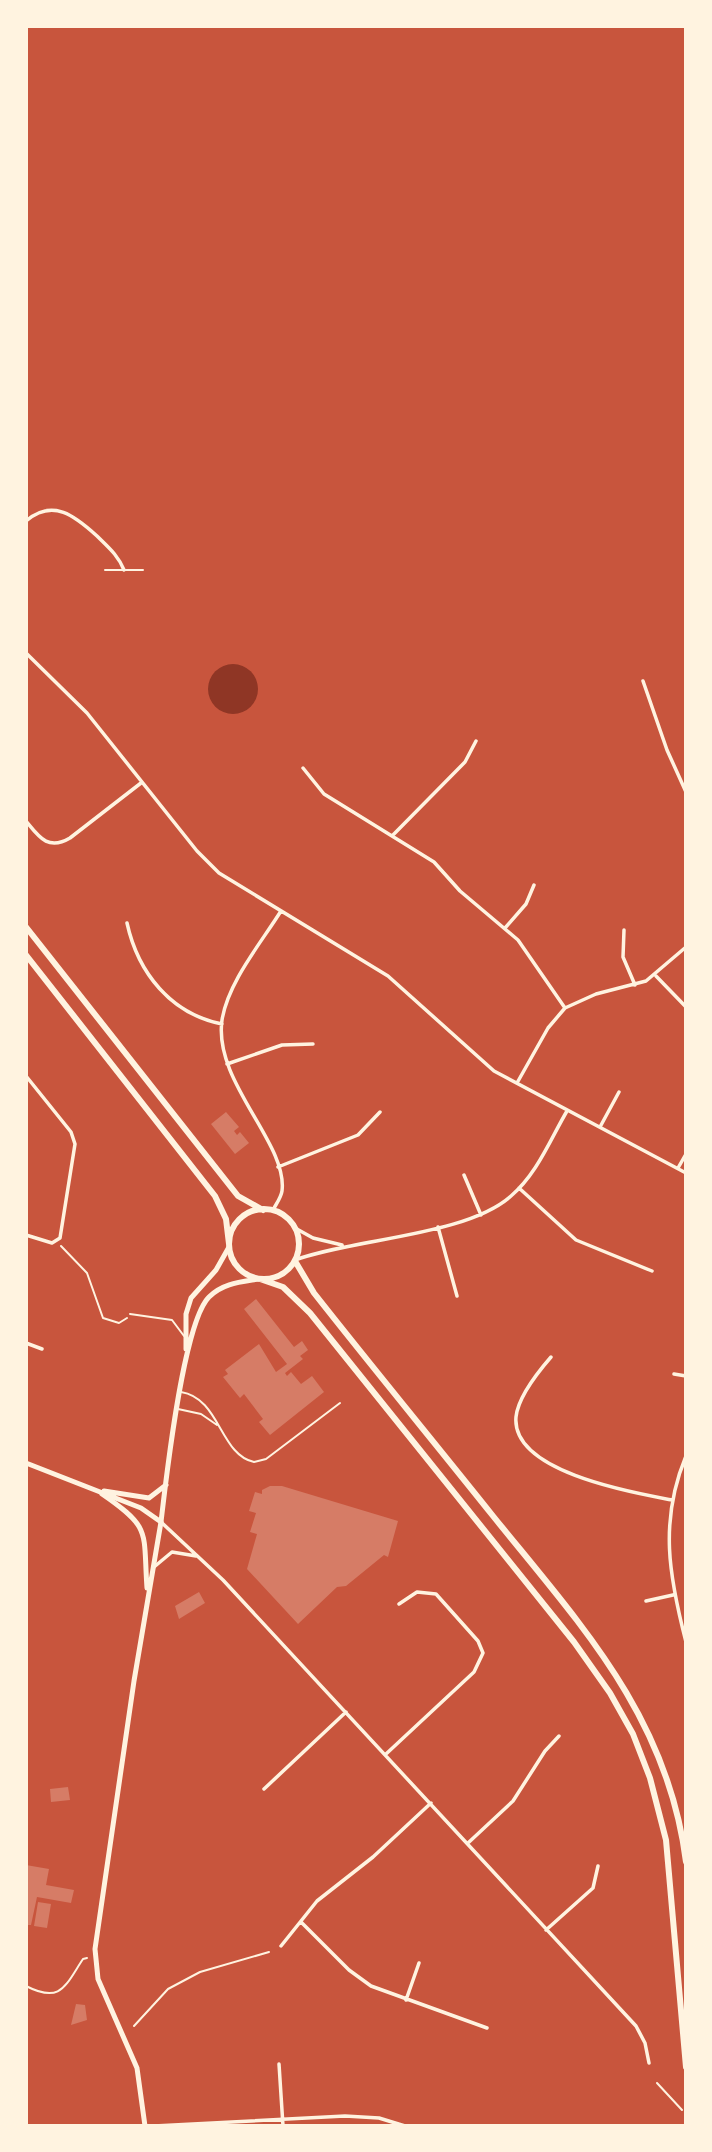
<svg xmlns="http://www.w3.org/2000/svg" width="712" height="2152" font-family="Signika,sans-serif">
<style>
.water{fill:#8f3625}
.building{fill:#d67c66}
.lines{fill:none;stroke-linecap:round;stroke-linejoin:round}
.path{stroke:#fff3e0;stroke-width:2}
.service{stroke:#fff3e0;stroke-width:2}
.minor{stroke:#fff3e0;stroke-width:3.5}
.tertiary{stroke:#fff3e0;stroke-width:5}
.secondary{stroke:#fff3e0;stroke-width:5}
.primary{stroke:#fff3e0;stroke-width:6}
</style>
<rect width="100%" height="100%" fill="#c8553d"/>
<path class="water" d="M208 689a25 25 0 1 1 50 0a25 25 0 1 1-50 0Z"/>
<path class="building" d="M 226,1112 L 239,1127 L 234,1131 L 237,1135 L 240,1132 L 249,1143 L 235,1154 L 211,1124 Z
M 256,1299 L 294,1347 L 302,1341 L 308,1350 L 300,1356 L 303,1359 L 285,1373 L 287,1376 L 291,1372 L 301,1384 L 312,1376 L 324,1392 L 270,1435 L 259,1422 L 263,1419 L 244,1394 L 240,1398 L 223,1377 L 228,1374 L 225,1370 L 259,1344 L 276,1372 L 287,1364 L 244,1309 Z
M 270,1486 L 282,1486 L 398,1521 L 388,1557 L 384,1555 L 346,1586 L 337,1587 L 298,1624 L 247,1569 L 257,1534 L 250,1532 L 256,1513 L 249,1511 L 255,1492 L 262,1494 L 262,1490 Z
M 199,1592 L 205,1603 L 179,1619 L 175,1606 Z
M 68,1787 L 70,1800 L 51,1802 L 50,1789 Z
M 26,1865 L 49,1869 L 46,1885 L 74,1890 L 71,1903 L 37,1897 L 31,1925 L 26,1925 Z
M 38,1902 L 51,1904 L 47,1928 L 34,1926 Z
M 76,2004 L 85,2005 L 87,2020 L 71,2025 Z"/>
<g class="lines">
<path class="path" d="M 61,1246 L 87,1273 L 103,1318 L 119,1323 L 127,1318
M 26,1986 C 61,2004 65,1986 83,1959 L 87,1958
M 134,2026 L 168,1989 L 200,1972 L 269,1952
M 657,2083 L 682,2110"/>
<path class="service" d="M 105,570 L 143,570
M 130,1314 L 172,1320 L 184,1336
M 181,1392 C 220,1398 220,1455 254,1462 L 266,1459 L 340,1403
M 178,1409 L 201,1414 L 217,1425"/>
<path class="minor" d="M 26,521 C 53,498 75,516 97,536 C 108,547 118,555 124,570
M 26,653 L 87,713 L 197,851 L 219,873 L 388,976 L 494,1071 L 686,1173
M 643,681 L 667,750 L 686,792
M 303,768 L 324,794 L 434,862 L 460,891 L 518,940 L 565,1008
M 26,821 C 39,837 48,851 70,838 L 141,783
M 393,835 L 465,762 L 476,741
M 127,923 C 138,973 171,1014 222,1024
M 505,928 L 526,904 L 534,885
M 624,930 L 623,957 L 635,985
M 656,976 L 686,1007
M 227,1064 L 282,1045 L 313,1044
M 26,1076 L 71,1132 L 75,1144 L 60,1238 L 52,1243 L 26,1235
M 517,1083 L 548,1028 L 565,1008 L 596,994 L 646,981 L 686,947
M 600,1127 L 619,1092
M 278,1167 L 358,1135 L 380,1112
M 678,1168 L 686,1154
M 464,1175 L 481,1215
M 519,1188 L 576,1240 L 652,1271
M 273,1210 C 276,1204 281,1198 282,1191 C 288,1143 213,1082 222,1020 C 228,982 261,943 281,911
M 438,1227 L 457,1296
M 295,1228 L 313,1238 L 342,1245
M 295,1260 C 356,1238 466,1236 511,1196 C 537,1174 550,1140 567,1111
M 26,1343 L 42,1349
M 551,1357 C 538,1372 518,1397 516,1417 C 511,1472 634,1493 672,1500
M 674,1374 L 686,1376
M 686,1456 C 659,1521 669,1576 686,1642
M 161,1522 L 223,1580 L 636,2026 L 645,2043 L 649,2063
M 154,1567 L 172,1552 L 196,1556
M 646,1601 L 673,1595
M 386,1754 L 474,1672 L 483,1653 L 478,1641 L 436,1594 L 417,1592 L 399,1604
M 264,1789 L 346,1712
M 468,1843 L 513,1801 L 545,1751 L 559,1736
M 301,1922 L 349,1970 L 371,1986 L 487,2028
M 546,1930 L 593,1888 L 598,1866
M 281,1946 L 317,1901 L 373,1857 L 431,1803
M 406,2000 L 419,1963
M 279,2064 L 283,2126
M 154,2126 L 345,2116 L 379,2118 L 405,2126"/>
<path class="tertiary" d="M 102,1494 C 152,1528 143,1531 147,1588
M 145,2126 L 137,2068 L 98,1979 L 95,1949 L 134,1681 L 161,1522"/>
<path class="secondary" d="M 186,1349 L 186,1314 L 191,1298 L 216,1270 L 229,1247
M 26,1463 L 141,1508 L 161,1522
M 104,1491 L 149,1498 L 166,1485
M 161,1522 C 166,1480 183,1323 209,1297 C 223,1283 241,1282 259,1279"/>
<path class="primary" d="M 26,927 L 238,1196 L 263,1210
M 26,955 L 215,1196 L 226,1219 L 229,1244
M229 1244a35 35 0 1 1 70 0a35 35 0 1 1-70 0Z
M 295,1261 L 314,1293 C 373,1368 434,1442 493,1516 C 581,1625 668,1717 686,1862
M 260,1279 L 283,1287 L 310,1313 L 574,1642 L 610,1693 L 633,1734 L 650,1778 L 666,1840 L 686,2067"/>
</g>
<rect width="712" height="2152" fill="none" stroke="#fff3e0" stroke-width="56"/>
</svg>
